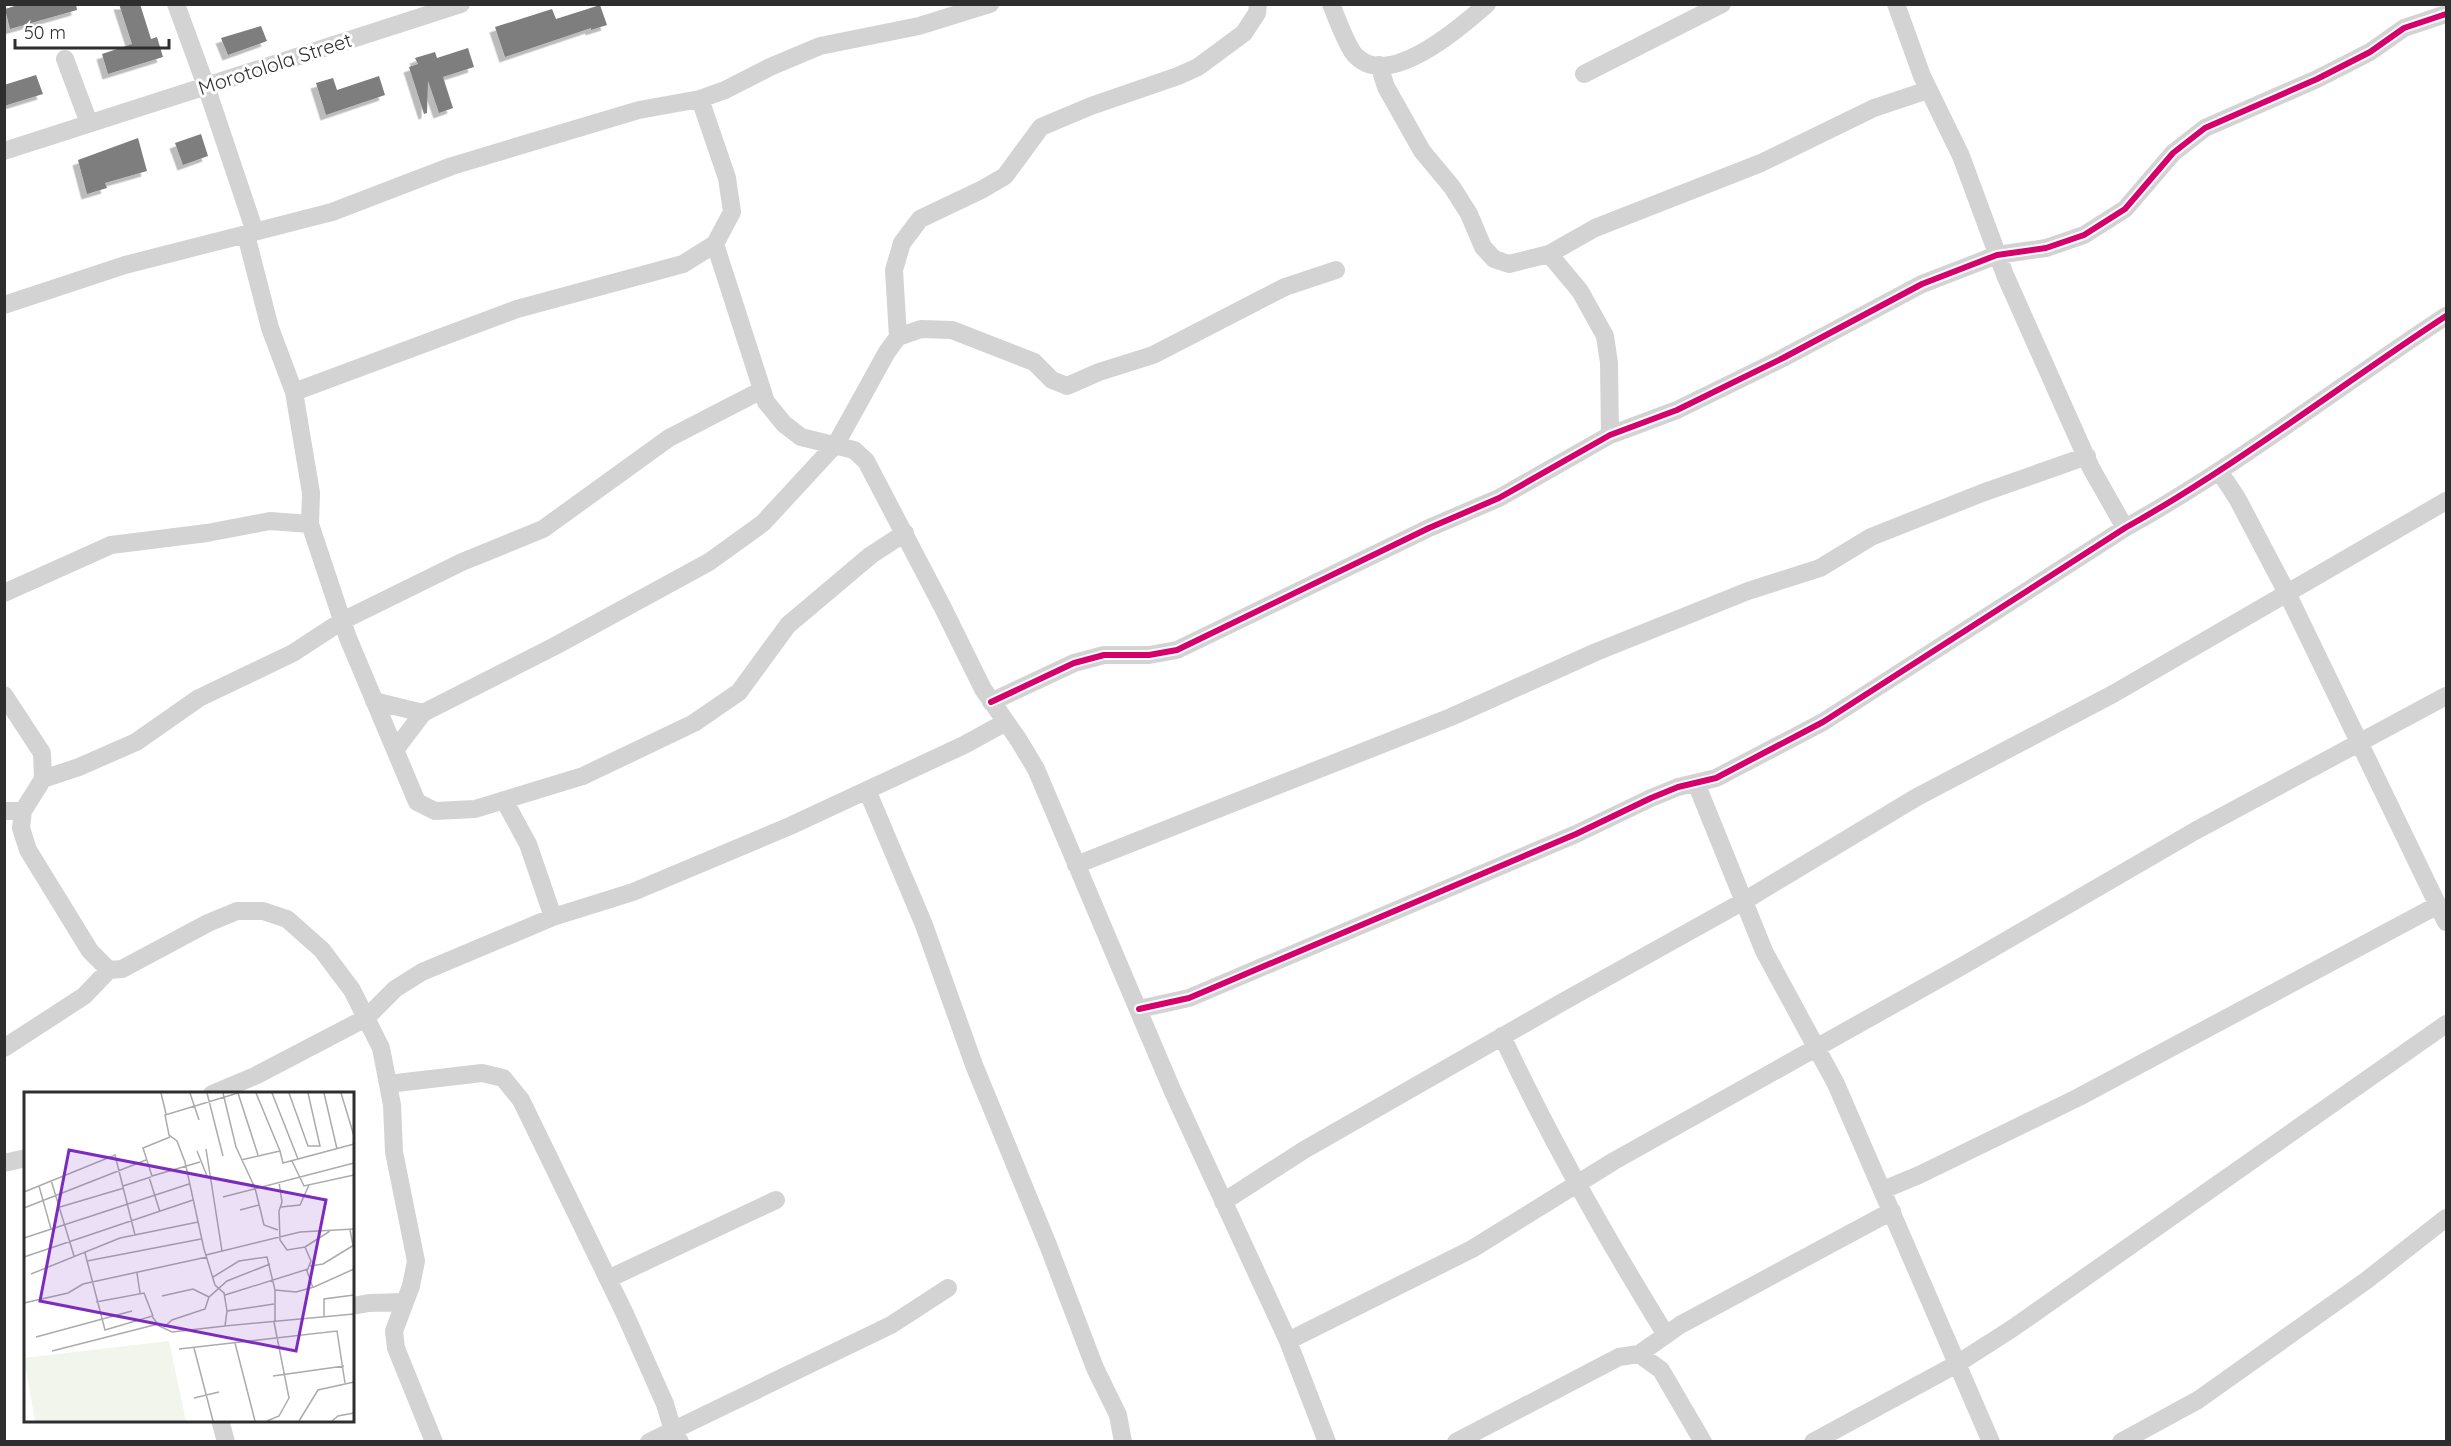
<svg xmlns="http://www.w3.org/2000/svg" width="2451" height="1446" font-family="Quicksand,sans-serif">
<style>
.building{fill:#7e7e7e;filter:url(#shadow)}
.lines{fill:none;stroke-linecap:round;stroke-linejoin:round}
.minor{stroke:#d3d3d3;stroke-width:18}
.cycleway-casing{stroke:#fff;stroke-width:10}
.cycleway{stroke:#d6006c;stroke-width:6}
.labels{text-anchor:middle;stroke-width:6;stroke-linejoin:round;paint-order:stroke}
.street-label{font-size:20px;fill:#2e2e2e;stroke:#fff}
.inset-road{fill:none;stroke:#ababab;stroke-width:1.5}
.view{fill:#7b2cbf;fill-opacity:0.15;stroke:#7b2cbf;stroke-width:3}
.inset-edge{fill:none;stroke:#2e2e2e;stroke-width:3}
</style>
<defs>
<filter id="shadow"><feDropShadow dx="-5.5" dy="5.5" stdDeviation="0" flood-color="#0004"/></filter>
</defs>
<rect width="100%" height="100%" fill="#fff"/>
<path class="building" d="M 21,4 L 76,4 L 77,10 L 10,29 L 5,9 Z
M 119,4 L 140,4 L 151,39 L 157,37 L 163,57 L 108,74 L 102,54 L 132,44 Z
M 600,5 L 607,25 L 591,30 L 591,28 L 505,57 L 495,27 L 552,9 L 556,19 Z
M 261,26 L 267,41 L 228,55 L 221,38 Z
M 468,48 L 474,67 L 443,77 L 453,108 L 439,113 L 428,81 L 427,113 L 424,114 L 409,67 L 418,64 L 415,58 L 435,52 L 437,58 Z
M 36,75 L 43,94 L 4,106 L 4,85 Z
M 379,76 L 385,95 L 326,115 L 316,83 L 333,78 L 337,90 Z
M 201,134 L 208,156 L 183,165 L 175,143 Z
M 138,138 L 147,171 L 105,183 L 107,188 L 87,194 L 78,160 Z"/>
<g class="lines">
<path class="minor" d="M 176,4 L 206,86 L 255,232
M 1331,4 C 1336,16 1347,47 1355,55 C 1388,91 1461,27 1487,4
M 1896,4 L 1922,76 L 1961,156 L 2005,275 L 2091,468 L 2125,528
M 65,59 L 89,123
M 1379,65 L 1386,87 L 1422,151 L 1452,187 L 1469,214 L 1483,247 L 1494,259 L 1509,264 L 1549,254 L 1595,228 L 1761,163 L 1874,108 L 1928,90
M 1584,74 L 1722,4
M 700,99 L 725,90 L 770,67 L 820,46 L 919,26 L 990,4
M 4,151 L 461,4
M 246,235 L 270,328 L 294,392 L 311,493 L 310,524 L 348,638 L 417,802 L 435,811 L 475,809 L 583,776 L 694,723 L 739,692 L 788,625 L 871,555 L 905,533
M 715,244 L 766,402 L 784,424 L 801,437 L 854,450 L 866,461 L 942,606 L 983,689 L 1018,739 L 1036,769 L 1173,1092 L 1288,1341 L 1327,1442
M 1549,254 L 1580,291 L 1605,336 L 1609,363 L 1610,435
M 4,305 L 125,265 L 332,212 L 452,166 L 639,110 L 700,99 L 727,178 L 732,212 L 715,244 L 683,264 L 517,309 L 294,392
M 898,337 L 894,270 L 902,243 L 920,219 L 983,189 L 1005,176 L 1041,127 L 1091,106 L 1178,76 L 1198,67 L 1244,33 L 1257,13 L 1258,4
M 2219,471 L 2237,498 L 2287,593 L 2446,922
M 4,593 L 111,545 L 207,533 L 270,521 L 310,524
M 4,695 L 42,753 L 43,779 L 23,811 L 21,828 L 28,850 L 90,951 L 109,970 L 122,969 L 208,923 L 237,911 L 263,911 L 287,919 L 322,950 L 352,990 L 381,1048 L 392,1105 L 394,1152 L 416,1261 L 411,1286 L 394,1331 L 396,1348 L 434,1442
M 374,701 L 423,713
M 991,702 L 1074,663 L 1104,655 L 1149,655 L 1177,650 L 1429,528 L 1499,498 L 1610,435 L 1677,410 L 1783,358 L 1922,284 L 1997,255 L 2046,248 L 2084,235 L 2125,209 L 2173,153 L 2205,128 L 2317,79 L 2370,52 L 2404,28 L 2446,14
M 395,750 L 423,713 L 555,646 L 709,562 L 763,523 L 836,444 L 887,352 L 898,337 L 921,329 L 952,330 L 1034,362 L 1052,380 L 1067,386 L 1099,372 L 1153,355 L 1285,287 L 1336,270
M 43,779 L 79,767 L 136,742 L 199,698 L 293,653 L 342,621 L 462,562 L 543,529 L 669,438 L 762,390
M 1696,783 L 1764,951 L 1836,1084 L 1991,1442
M 867,790 L 924,925 L 974,1065 L 1048,1245 L 1095,1368 L 1118,1415 L 1123,1442
M 504,800 L 528,844 L 553,917
M 4,811 L 23,811
M 1076,865 L 1451,717 L 1596,652 L 1748,591 L 1820,568 L 1871,537 L 1982,493 L 2087,456
M 1139,1009 L 1189,998 L 1576,834 L 1651,798 L 1678,787 L 1716,778 L 1823,722 L 2125,528 C 2238,465 2339,386 2446,316
M 1502,1036 C 1550,1139 1606,1238 1666,1335
M 4,1048 L 84,996 L 109,970
M 388,1084 L 482,1073 L 503,1078 L 521,1100 L 625,1314 L 665,1404 L 673,1431 L 680,1442
M 212,1094 L 255,1076 L 366,1018 L 395,989 L 422,972 L 553,917 L 633,892 L 790,826 L 964,745 L 1006,722
M 4,1163 L 26,1158
M 1883,1190 L 1919,1175 L 2079,1097 L 2438,905
M 1223,1202 L 1304,1150 L 1559,1004 L 1744,901 L 1917,797 L 2113,694 L 2446,501
M 608,1279 L 776,1200
M 352,1306 L 369,1303 L 405,1302
M 1288,1341 L 1472,1249 L 1614,1161 L 1964,965 L 2195,831 L 2446,696
M 1639,1354 L 1680,1325 L 1892,1211
M 220,1420 L 226,1442
M 649,1442 L 891,1325 L 948,1288
M 1456,1442 L 1619,1357 L 1639,1354 L 1661,1370 L 1703,1442
M 1813,1442 L 1957,1364 L 2013,1328 L 2446,1024
M 2121,1442 L 2198,1400 L 2367,1280 L 2446,1218"/>
<g class="cycleway-casing">
<path id="cycleway" d="M 991,702 L 1074,663 L 1104,655 L 1149,655 L 1177,650 L 1429,528 L 1499,498 L 1610,435 L 1677,410 L 1783,358 L 1922,284 L 1997,255 L 2046,248 L 2084,235 L 2125,209 L 2173,153 L 2205,128 L 2317,79 L 2370,52 L 2404,28 L 2446,14
M 1139,1009 L 1189,998 L 1576,834 L 1651,798 L 1678,787 L 1716,778 L 1823,722 L 2125,528 C 2238,465 2339,386 2446,316"/>
</g>
<use href="#cycleway" class="cycleway"/>
</g>
<g class="labels">
<g class="street-label">
<text transform="translate(275 64) rotate(-18)" y="7">Morotolola Street</text>
</g>
</g>
<g transform="translate(24 1092)">
<rect width="330" height="330" fill="#fff"/>
<path d="M 145,249 L 162,329 L 11,329 L 0,266 Z" fill="#f1f5eb"/>
<path class="inset-road" d="M 137,1 L 142,22M 166,1 L 175,28M 183,1 L 199,64M 199,1 L 212,55 L 231,96 L 240,133 L 254,138M 214,1 L 234,63M 232,1 L 256,59M 248,1 L 274,67M 265,1 L 284,54 L 296,54 L 284,1M 300,1 L 313,57M 317,1 L 330,44M 146,45 L 119,56 L 128,84 L 176,70M 182,57 L 198,159M 173,59 L 183,84M 217,68 L 256,59 L 259,71 L 330,52M 268,69 L 280,94 L 330,83M 125,85 L 136,120M 27,88 L 50,164M 255,90 L 258,110 L 255,119 L 256,148 L 263,158 L 281,155 L 287,169 L 283,179 L 289,196M 15,94 L 27,137M 99,94 L 127,85M 0,100 L 91,63 L 111,143M 199,105 L 330,71M 36,115 L 100,96M 257,115 L 276,113 L 285,93M 0,116 L 122,68M 216,118 L 235,113M 326,138 L 330,158M 0,146 L 165,92M 281,155 L 306,139M 61,161 L 81,238 L 128,224 L 135,234 L 148,240 L 201,234M 182,163 L 276,140 L 330,137M 0,165 L 169,108M 63,169 L 177,147M 286,174 L 299,172 L 330,153M 113,181 L 116,201M 7,182 L 96,146 L 174,130M 189,185 L 215,169 L 243,165 L 251,198 L 251,229M 251,198 L 272,200 L 290,195 L 330,177M 201,203 L 284,177M 138,204 L 169,197 L 185,205 L 203,189 L 246,172M 72,210 L 120,201 L 129,224M 0,211 L 44,201 L 59,192 L 183,165M 250,212 L 203,219 L 201,234 L 330,222M 203,219 L 200,201 L 191,193 L 180,157 L 161,70 L 153,49 L 145,43 L 141,23 L 214,1M 300,224 L 300,207 L 330,203M 140,235 L 148,228 L 181,217 L 185,205M 12,245 L 108,219M 211,251 L 231,329M 170,256 L 189,329M 155,257 L 313,239 L 321,291M 28,259 L 134,232M 249,284 L 320,274M 170,306 L 195,300M 243,329 L 255,324 L 265,306 L 250,230M 275,329 L 294,298 L 330,290M 308,329 L 314,324 L 330,321"/>
<path class="view" d="M 45,58 L 302,108 L 272,259 L 16,209 Z"/>
<rect width="330" height="330" class="inset-edge"/>
</g>
<rect width="2451" height="1446" fill="none" stroke="#2e2e2e" stroke-width="12"/>
<path d="M15 39v9h154v-9" fill="none" stroke="#2e2e2e" stroke-width="3"/>
<text x="24" y="39" font-size="18" fill="#2e2e2e" stroke="#ffffff" stroke-width="4.5" paint-order="stroke">50 m</text>
</svg>
